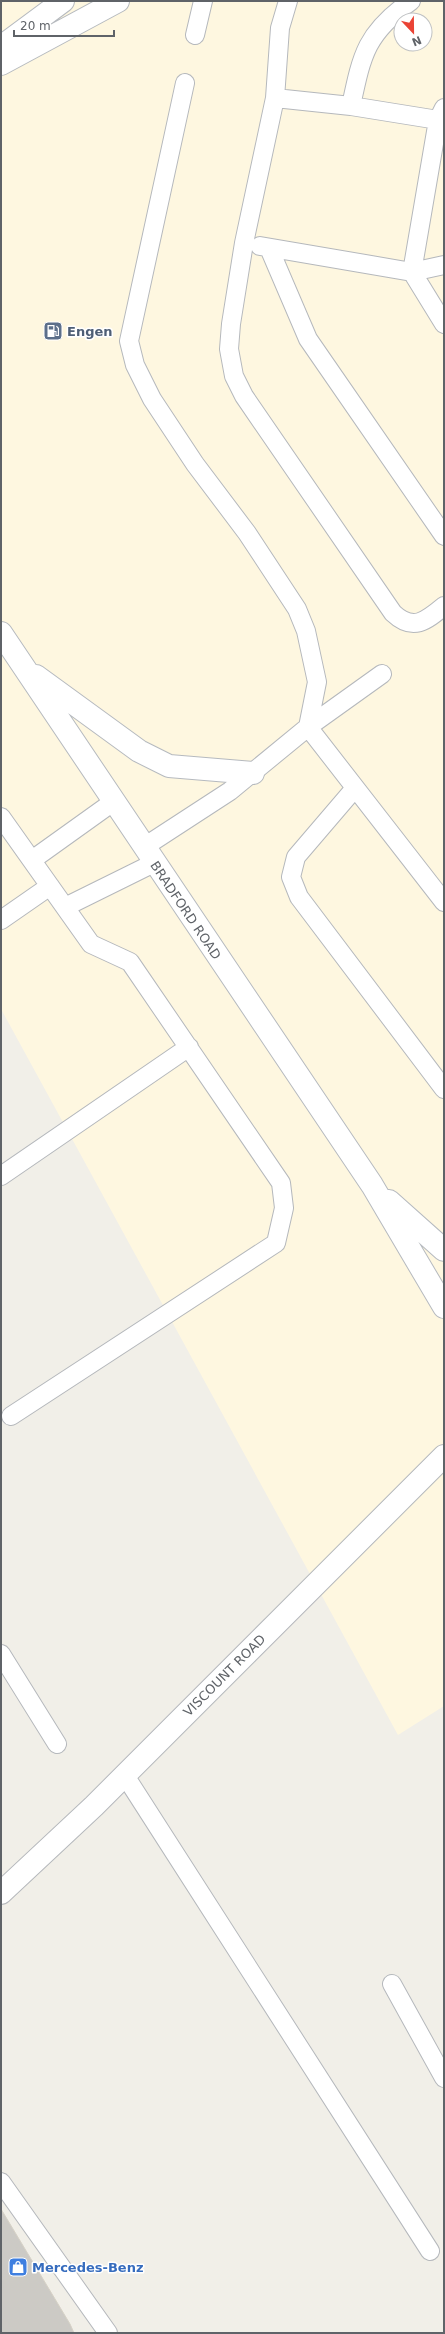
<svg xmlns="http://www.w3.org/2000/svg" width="445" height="2334" font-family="'DejaVu Sans',sans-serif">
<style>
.commercial{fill:#fef7e0;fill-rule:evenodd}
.building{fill:#cccac5;stroke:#d6d1c6}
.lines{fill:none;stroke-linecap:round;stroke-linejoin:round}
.lane-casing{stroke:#b5b8bc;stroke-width:20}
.street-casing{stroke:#b5b8bc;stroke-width:24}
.secondary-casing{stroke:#b6babf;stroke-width:24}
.lane{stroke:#fff;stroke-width:18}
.street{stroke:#fff;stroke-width:22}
.secondary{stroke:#fff;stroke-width:22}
.labels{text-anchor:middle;stroke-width:3;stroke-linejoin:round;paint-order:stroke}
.service-label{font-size:13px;font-weight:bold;fill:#4e5e75;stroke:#fff;text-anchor:start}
.street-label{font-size:13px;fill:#5f6368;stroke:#fff}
.shop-label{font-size:13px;font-weight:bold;fill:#366cbe;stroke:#fff;text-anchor:start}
</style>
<rect width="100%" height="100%" fill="#f1efe8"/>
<path class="commercial" d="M 1,1 L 444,1 L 444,1706 L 398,1735 L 1,1009 ZM 401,20 L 425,20 L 425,44 L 401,44 Z"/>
<path class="building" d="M 1,2209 L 70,2324 L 74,2333 L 1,2333 Z"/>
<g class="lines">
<g class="lane-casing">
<path id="lane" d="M 195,35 L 203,1
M 275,98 L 280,28 L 288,1
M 351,106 C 362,54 366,33 411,1
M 444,108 L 438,120 L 412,272 L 444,324
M 438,120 L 351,106 L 275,98 L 244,243 L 231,324 L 229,349 L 234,376 L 244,396 L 393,613 C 413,632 426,621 444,606
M 260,246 L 412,272 L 444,265
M 269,248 L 308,339 L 444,536
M 382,674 L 308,727 L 444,902
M 355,788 L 296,857 L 291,877 L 299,897 L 444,1089
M 1,817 L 91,944 L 130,962 L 281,1183 L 284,1208 L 276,1243 L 11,1416
M 144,847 L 230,791 L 308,727 L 317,682 L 306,631 L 297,609 L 247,533 L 195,464 L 152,399 L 135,365 L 129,341 L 185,83
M 32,860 L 113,802
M 65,907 L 154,863
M 1,920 L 50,886
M 1,1176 L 189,1047
M 1,1654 L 57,1744
M 124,1774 L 430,2251
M 392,1984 L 444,2078
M 1,2182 L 108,2333"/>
</g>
<g class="street-casing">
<path id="street" d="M 1,1893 L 94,1806 L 444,1456"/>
</g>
<g class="secondary-casing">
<path id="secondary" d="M 1,47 L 63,1
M 1,64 L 118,1
M 1,633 L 372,1185 L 444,1307
M 36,676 L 139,751 L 169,766 L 253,773
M 389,1201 L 444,1250"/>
</g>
<use href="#lane" class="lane"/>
<use href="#street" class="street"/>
<use href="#secondary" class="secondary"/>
</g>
<defs>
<g id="fuel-square" transform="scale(1)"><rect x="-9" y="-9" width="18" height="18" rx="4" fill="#5c6f8a" stroke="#fff"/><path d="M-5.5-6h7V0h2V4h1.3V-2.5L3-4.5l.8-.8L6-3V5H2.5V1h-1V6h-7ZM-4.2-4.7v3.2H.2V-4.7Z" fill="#fff"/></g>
<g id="shop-square" transform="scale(1)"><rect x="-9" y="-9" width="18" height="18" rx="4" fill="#3f7fe0" stroke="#fff"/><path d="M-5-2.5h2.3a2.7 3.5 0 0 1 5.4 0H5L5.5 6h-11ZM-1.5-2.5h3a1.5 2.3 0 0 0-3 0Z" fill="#fff"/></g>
</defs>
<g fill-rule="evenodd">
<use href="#fuel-square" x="53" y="331"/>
<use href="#shop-square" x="18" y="2267"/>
</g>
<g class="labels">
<g class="service-label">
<text x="67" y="336">Engen</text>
</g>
<g class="street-label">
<text transform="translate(186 910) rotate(56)" y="5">BRADFORD ROAD</text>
<text transform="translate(224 1675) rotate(-45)" y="5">VISCOUNT ROAD</text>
</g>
<g class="shop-label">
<text x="32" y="2272">Mercedes-Benz</text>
</g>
</g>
<rect width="445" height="2334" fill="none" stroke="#5f6368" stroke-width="4"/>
<g transform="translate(413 32) rotate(158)"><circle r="19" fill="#ffffff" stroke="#bfc1c3"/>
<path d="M0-3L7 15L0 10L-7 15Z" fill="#ea4335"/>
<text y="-6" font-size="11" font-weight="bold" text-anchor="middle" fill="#5f6368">N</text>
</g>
<path d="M14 30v6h100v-6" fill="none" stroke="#5f6368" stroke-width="2"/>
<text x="20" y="30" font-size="12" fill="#5f6368" stroke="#ffffff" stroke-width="3" paint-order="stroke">20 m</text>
</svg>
